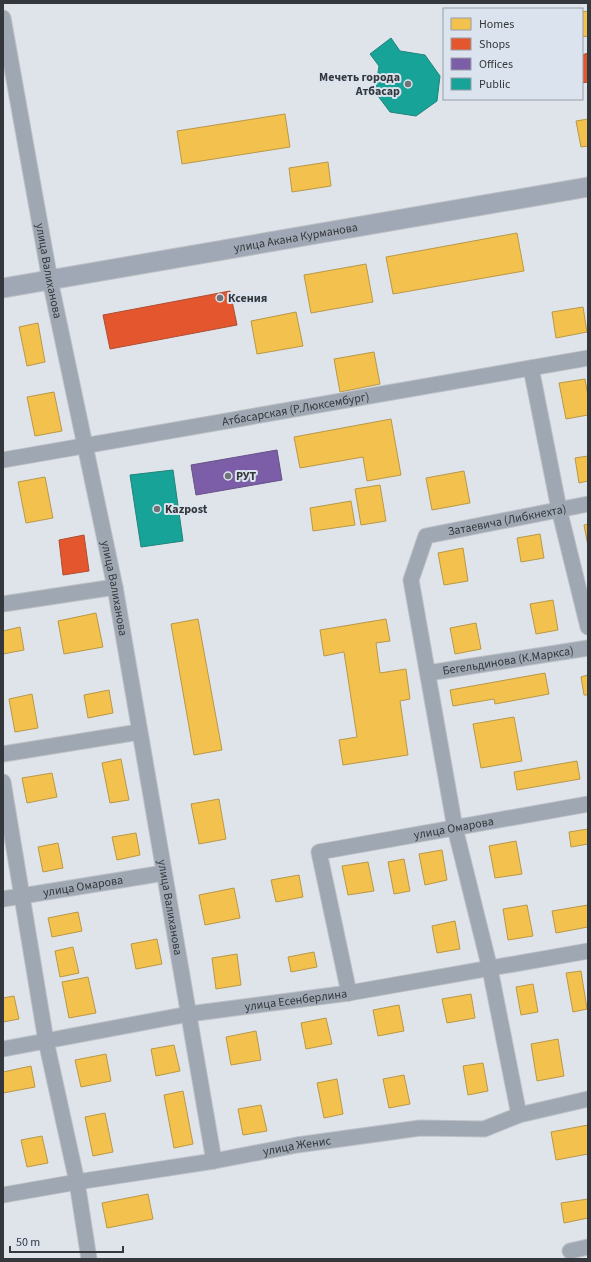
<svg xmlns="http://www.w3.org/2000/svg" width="591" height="1262" font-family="'Source Sans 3',sans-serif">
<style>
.homes{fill:#f2c14e;stroke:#b99848}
.shops{fill:#e4572e;stroke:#af4d32}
.offices{fill:#7b5ea7;stroke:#665287}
.public{fill:#17a398;stroke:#20837c}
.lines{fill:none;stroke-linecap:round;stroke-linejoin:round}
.minor-casing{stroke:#bec1c6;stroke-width:17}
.major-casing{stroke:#bec1c6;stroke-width:21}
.minor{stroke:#9ea7b2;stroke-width:15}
.major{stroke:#9fa8b4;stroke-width:19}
.poi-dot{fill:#707478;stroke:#dbe3ee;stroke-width:1.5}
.labels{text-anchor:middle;stroke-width:4;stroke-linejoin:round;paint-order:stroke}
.poi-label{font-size:12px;font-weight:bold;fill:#34373b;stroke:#dbe3ee;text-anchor:start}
.street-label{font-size:12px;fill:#34373b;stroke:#dbe3ee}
</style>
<rect width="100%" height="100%" fill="#dfe4ea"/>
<path class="homes" d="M 588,11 L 588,36 L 582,37 L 582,12 Z
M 285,114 L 290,147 L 182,164 L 177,131 Z
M 588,119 L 588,146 L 581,147 L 576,121 Z
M 328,162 L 331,186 L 292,192 L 289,168 Z
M 517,233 L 524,271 L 393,294 L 386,257 Z
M 366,264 L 373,302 L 311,313 L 304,275 Z
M 583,307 L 587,332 L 556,338 L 552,312 Z
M 296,312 L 303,346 L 257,354 L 251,321 Z
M 38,323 L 45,362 L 27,366 L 19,327 Z
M 374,352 L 380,384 L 340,392 L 334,359 Z
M 585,379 L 588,396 L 588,415 L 566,419 L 559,383 Z
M 54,392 L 62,431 L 35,436 L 27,397 Z
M 391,419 L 401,475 L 367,481 L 363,457 L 300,468 L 294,437 Z
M 588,456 L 588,481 L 579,483 L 575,458 Z
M 464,471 L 470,503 L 432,510 L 426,478 Z
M 45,477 L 53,518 L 26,523 L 18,482 Z
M 380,485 L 386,521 L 361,525 L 355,489 Z
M 351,501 L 355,525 L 313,531 L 310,508 Z
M 588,524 L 588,546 L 584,525 Z
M 540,534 L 544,558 L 521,562 L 517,538 Z
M 463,548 L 468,581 L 444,585 L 438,553 Z
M 553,600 L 558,630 L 536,634 L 530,604 Z
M 96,613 L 103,647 L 64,654 L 58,621 Z
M 198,619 L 222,750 L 194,755 L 171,624 Z
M 386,619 L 390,641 L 376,643 L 380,673 L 406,669 L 410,699 L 400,701 L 408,755 L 343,765 L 339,740 L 357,737 L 344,652 L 324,656 L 320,630 Z
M 476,623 L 481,649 L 455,654 L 450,628 Z
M 20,627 L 24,650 L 3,654 L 3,631 Z
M 545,673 L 549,694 L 495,704 L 494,699 L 453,706 L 450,690 Z
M 588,675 L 588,695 L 584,695 L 581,677 Z
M 109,690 L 113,713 L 88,718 L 84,695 Z
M 32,694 L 38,728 L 15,732 L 9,699 Z
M 514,717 L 522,761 L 481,768 L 473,724 Z
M 121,759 L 129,800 L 110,803 L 102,763 Z
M 577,761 L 580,779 L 517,790 L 514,772 Z
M 52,773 L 57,797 L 27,803 L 22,778 Z
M 219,799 L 226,839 L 199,844 L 191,804 Z
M 588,829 L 588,844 L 571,847 L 569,832 Z
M 136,833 L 140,855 L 117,860 L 112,837 Z
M 516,841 L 522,874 L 495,878 L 489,846 Z
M 58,843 L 63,868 L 43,872 L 38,847 Z
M 442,850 L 447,880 L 425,885 L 419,854 Z
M 404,859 L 410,891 L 394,894 L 388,862 Z
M 368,862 L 374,891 L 348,895 L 342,866 Z
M 299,875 L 303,897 L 276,902 L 271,880 Z
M 234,888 L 240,918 L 205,925 L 199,895 Z
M 527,905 L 533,936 L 508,940 L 503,909 Z
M 588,905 L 588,927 L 556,933 L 552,911 Z
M 78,912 L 82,931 L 52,937 L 48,918 Z
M 455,921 L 460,949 L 437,953 L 432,926 Z
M 157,939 L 162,964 L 136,969 L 131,944 Z
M 73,947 L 79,973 L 60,977 L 55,951 Z
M 314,952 L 317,967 L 291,972 L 288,957 Z
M 237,954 L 241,985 L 216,989 L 212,958 Z
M 581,971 L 587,1009 L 573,1012 L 566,973 Z
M 88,977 L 96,1013 L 69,1018 L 62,982 Z
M 533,984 L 538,1012 L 521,1015 L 516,987 Z
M 471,994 L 475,1018 L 447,1023 L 442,999 Z
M 14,996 L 19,1019 L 3,1022 L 3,998 Z
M 399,1005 L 404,1031 L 378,1036 L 373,1010 Z
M 326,1018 L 332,1044 L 306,1049 L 301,1023 Z
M 256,1031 L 261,1060 L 231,1065 L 226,1037 Z
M 558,1039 L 564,1076 L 537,1081 L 531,1044 Z
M 174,1045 L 180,1071 L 156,1076 L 151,1049 Z
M 106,1054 L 111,1081 L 81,1087 L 75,1060 Z
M 483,1063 L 488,1091 L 468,1095 L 463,1066 Z
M 31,1066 L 35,1087 L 3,1093 L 3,1072 Z
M 404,1075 L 410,1104 L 389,1108 L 383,1079 Z
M 337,1079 L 343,1114 L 324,1118 L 317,1083 Z
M 183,1091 L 193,1144 L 174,1148 L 164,1095 Z
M 261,1105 L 267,1131 L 243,1135 L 238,1109 Z
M 105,1113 L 113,1152 L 93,1156 L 85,1117 Z
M 588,1125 L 588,1154 L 556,1160 L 551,1132 Z
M 42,1136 L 48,1163 L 27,1167 L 21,1140 Z
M 148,1194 L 153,1219 L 107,1228 L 102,1203 Z
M 588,1199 L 588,1218 L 564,1223 L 561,1203 Z"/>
<path class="shops" d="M 588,53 L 588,82 L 582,83 L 582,55 Z
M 230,291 L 237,325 L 110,349 L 103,315 Z
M 84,535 L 89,571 L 63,575 L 59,540 Z"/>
<path class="offices" d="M 277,450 L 282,480 L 196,495 L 191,465 Z"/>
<path class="public" d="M 391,38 L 400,51 L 425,55 L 440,76 L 437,101 L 416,116 L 390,112 L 375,92 L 379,66 L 370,54 Z
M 173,470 L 183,541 L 141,547 L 130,475 Z"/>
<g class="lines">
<g class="minor-casing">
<g id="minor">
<path id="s1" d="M 3,18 L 50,280 L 115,587 L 214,1161"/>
<path d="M 531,368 L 559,509 L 588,627"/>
<path id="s2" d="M 3,460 L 588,358"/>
<path d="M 3,604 L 115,587"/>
<path id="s3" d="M 428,673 L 588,648"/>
<path d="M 3,754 L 139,732"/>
<path d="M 3,782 L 46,1041 L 77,1182 L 89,1259"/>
<path id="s4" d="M 3,899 L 164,873"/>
<path id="s5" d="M 349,993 L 319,852 L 588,804"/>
<path id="s6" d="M 3,1049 L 189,1014 L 349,993 L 588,951"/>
<path id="s7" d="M 519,1115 L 490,969 L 455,828 L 411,580 L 426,536 L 588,504"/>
<path id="s8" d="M 3,1195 L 77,1182 L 214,1161 L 297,1145 L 420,1128 L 484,1129 L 519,1115 L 588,1099"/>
<path d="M 570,1251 L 588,1247"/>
</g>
</g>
<g class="major-casing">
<g id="major">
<path id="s9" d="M 3,288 L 588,187"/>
</g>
</g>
<use href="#minor" class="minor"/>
<use href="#major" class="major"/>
</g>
<g class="poi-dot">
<circle cx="408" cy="84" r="4"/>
<circle cx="220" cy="298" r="4"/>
<circle cx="228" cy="476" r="4"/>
<circle cx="157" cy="509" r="4"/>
</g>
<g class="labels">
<g class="poi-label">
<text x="400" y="81" text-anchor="end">Мечеть города<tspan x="400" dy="14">Атбасар</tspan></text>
<text x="228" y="302">Ксения</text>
<text x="236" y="480">РУТ</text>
<text x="165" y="513">Kazpost</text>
</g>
<g class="street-label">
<text dy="4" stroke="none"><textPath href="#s9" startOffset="297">улица Акана Курманова</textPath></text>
<text dy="4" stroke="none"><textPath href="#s1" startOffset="257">улица Валиханова</textPath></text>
<text dy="4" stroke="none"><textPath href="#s2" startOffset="297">Атбасарская (Р.Люксембург)</textPath></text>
<text dy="4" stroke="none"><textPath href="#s7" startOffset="675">Затаевича (Либкнехта)</textPath></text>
<text dy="4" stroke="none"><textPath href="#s1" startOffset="581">улица Валиханова</textPath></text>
<text dy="4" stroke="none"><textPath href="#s3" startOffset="81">Бегельдинова (К.Маркса)</textPath></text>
<text dy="4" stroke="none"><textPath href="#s5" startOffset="281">улица Омарова</textPath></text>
<text dy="4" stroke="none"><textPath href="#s4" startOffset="81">улица Омарова</textPath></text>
<text dy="4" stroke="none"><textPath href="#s1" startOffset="905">улица Валиханова</textPath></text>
<text dy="4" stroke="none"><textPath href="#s6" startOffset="297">улица Есенберлина</textPath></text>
<text dy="4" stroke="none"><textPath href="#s8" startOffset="298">улица Женис</textPath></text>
</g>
</g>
<rect width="591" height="1262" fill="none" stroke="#34373b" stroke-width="8"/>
<rect x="443" y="8" width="140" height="92" fill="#dbe3ee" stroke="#989ea6"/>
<rect x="451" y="18" width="20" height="12" fill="#f2c14e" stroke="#989ea6"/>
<text x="479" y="28" font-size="12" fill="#34373b">Homes</text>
<rect x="451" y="38" width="20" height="12" fill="#e4572e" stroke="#989ea6"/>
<text x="479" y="48" font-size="12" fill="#34373b">Shops</text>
<rect x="451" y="58" width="20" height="12" fill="#7b5ea7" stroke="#989ea6"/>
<text x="479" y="68" font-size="12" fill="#34373b">Offices</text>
<rect x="451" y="78" width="20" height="12" fill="#17a398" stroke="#989ea6"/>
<text x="479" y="88" font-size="12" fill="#34373b">Public</text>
<path d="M10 1246v6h113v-6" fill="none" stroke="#34373b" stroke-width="2"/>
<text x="16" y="1246" font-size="12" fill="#34373b" stroke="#dbe3ee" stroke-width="3" paint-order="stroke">50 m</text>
</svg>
